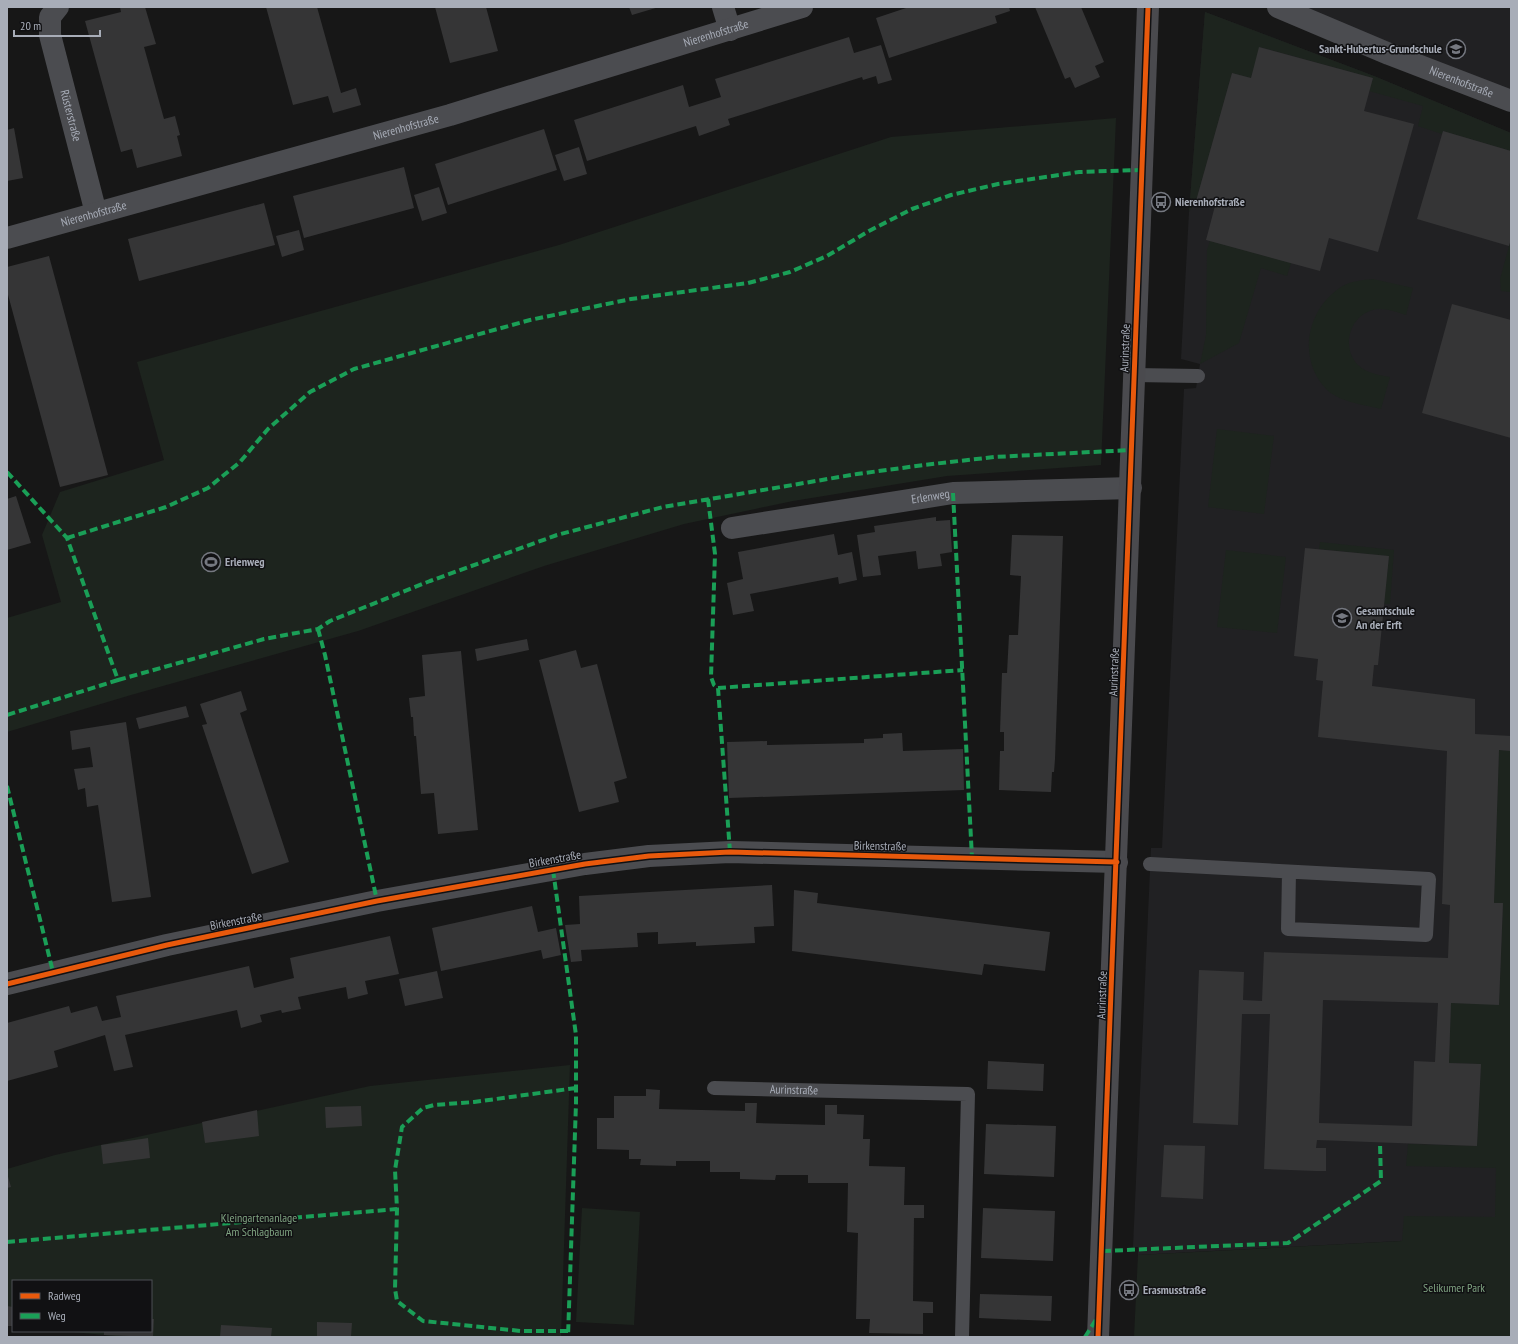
<svg xmlns="http://www.w3.org/2000/svg" width="1518" height="1344" font-family="'PT Sans Narrow',sans-serif">
<style>
.built{fill:#212123}
.green{fill:#1d241e}
.building{fill:#353536;fill-rule:evenodd}
.lines{fill:none;stroke-linecap:round;stroke-linejoin:round}
.service{stroke:#4b4c50;stroke-width:14}
.minor{stroke:#4b4c50;stroke-width:22}
.secondary{stroke:#4a4a4e;stroke-width:22}
.quiet{stroke:#1a9f57;stroke-width:4;stroke-dasharray:8 4;stroke-linecap:butt}
.cycleway-casing{stroke:#111113;stroke-width:8}
.cycleway{stroke:#e8590c;stroke-width:5}
.labels{text-anchor:middle;stroke-width:3;stroke-linejoin:round;paint-order:stroke}
.street-label{font-size:12px;fill:#a8adb8;stroke:#111113}
.poi-label{font-size:12px;font-weight:bold;fill:#a8adb8;stroke:#111113;text-anchor:start}
.park-label{font-size:12px;fill:#7fa381;stroke:#111113}
</style>
<rect width="100%" height="100%" fill="#171717"/>
<path class="built" d="M 1301,7 L 1511,7 L 1511,94 Z
M 1205,12 L 1374,76 L 1511,133 L 1511,1235 L 1138,1255 L 1138,1247 L 1133,1247 L 1151,848 L 1162,848 L 1184,389 L 1196,388 L 1200,364 L 1181,359 L 1189,212 Z"/>
<path class="green" d="M 1205,12 L 1374,76 L 1511,133 L 1511,151 L 1443,131 L 1442,134 L 1418,126 L 1423,106 L 1369,91 L 1373,78 L 1260,47 L 1251,78 L 1232,73 L 1196,201 L 1189,212 Z
M 1116,118 L 1101,465 L 947,476 L 793,501 L 684,524 L 544,566 L 358,631 L 131,695 L 7,732 L 7,618 L 61,602 L 42,535 L 60,492 L 164,460 L 137,362 L 559,245 L 891,137 Z
M 1511,239 L 1511,292 L 1501,291 L 1500,279 Z
M 1210,241 L 1291,263 L 1287,276 L 1261,268 L 1239,343 L 1200,364 L 1206,335 L 1207,250 Z
M 1373,279 L 1413,288 L 1406,315 C 1396,312 1383,307 1373,310 C 1349,316 1341,348 1358,365 C 1366,373 1379,375 1390,377 L 1381,409 C 1365,405 1340,402 1327,390 C 1297,359 1306,310 1341,287 C 1351,281 1362,280 1373,279 Z
M 1217,429 L 1274,436 L 1264,514 L 1208,507 Z
M 1320,542 L 1394,550 L 1390,604 L 1384,604 L 1389,556 L 1319,549 Z
M 1226,550 L 1286,557 L 1277,633 L 1217,627 Z
M 1499,750 L 1511,751 L 1511,1337 L 1134,1337 L 1138,1255 L 1402,1241 L 1404,1216 L 1495,1217 L 1496,1168 L 1406,1166 L 1408,1144 L 1477,1146 L 1481,1064 L 1449,1063 L 1451,1003 L 1499,1004 L 1503,904 L 1494,903 Z
M 570,1065 L 561,1337 L 125,1337 L 62,1331 L 151,1331 L 151,1281 L 13,1281 L 13,1326 L 7,1326 L 7,1169 L 55,1155 L 370,1086 Z
M 582,1208 L 640,1212 L 634,1325 L 576,1322 Z"/>
<path class="building" d="M 120,7 L 145,7 L 156,44 L 144,47 L 164,119 L 175,116 L 180,135 L 177,136 L 182,156 L 137,168 L 132,149 L 121,152 L 85,21 L 121,12 Z
M 266,7 L 317,7 L 341,93 L 356,88 L 361,105 L 333,113 L 328,96 L 293,105 Z
M 435,7 L 486,7 L 498,51 L 450,63 Z
M 629,7 L 659,7 L 632,15 Z
M 909,7 L 1009,7 L 1010,11 L 995,16 L 997,23 L 889,58 L 876,18 Z
M 1035,7 L 1081,7 L 1104,62 L 1095,66 L 1100,77 L 1075,88 L 1070,77 L 1065,79 Z
M 849,37 L 854,53 L 881,45 L 892,80 L 878,84 L 876,76 L 863,80 L 862,77 L 728,119 L 730,125 L 699,136 L 696,126 L 587,161 L 574,120 L 683,85 L 689,107 L 721,97 L 715,79 Z
M 1259,47 L 1373,78 L 1364,111 L 1414,124 L 1378,252 L 1329,238 L 1320,271 L 1206,240 L 1215,206 L 1196,201 L 1232,73 L 1251,78 Z
M 14,128 L 23,178 L 7,181 L 7,130 Z
M 544,129 L 557,170 L 448,205 L 435,164 Z
M 1443,131 L 1511,151 L 1511,239 L 1509,246 L 1417,219 Z
M 579,147 L 587,174 L 564,181 L 555,155 Z
M 404,167 L 414,208 L 304,238 L 293,196 Z
M 439,187 L 447,213 L 422,221 L 414,195 Z
M 264,203 L 275,245 L 139,281 L 128,239 Z
M 299,230 L 304,250 L 282,257 L 276,236 Z
M 49,256 L 108,475 L 60,487 L 7,291 L 7,267 Z
M 1452,304 L 1511,320 L 1511,438 L 1422,413 Z
M 16,496 L 31,543 L 7,550 L 7,499 Z
M 936,517 L 936,521 L 950,520 L 952,552 L 940,554 L 942,566 L 918,569 L 916,551 L 878,556 L 881,575 L 863,577 L 857,535 L 875,532 L 874,526 Z
M 834,534 L 838,555 L 852,552 L 857,580 L 839,584 L 838,577 L 750,594 L 754,611 L 733,615 L 727,583 L 743,579 L 738,552 Z
M 1012,535 L 1063,536 L 1055,759 L 1054,772 L 1052,772 L 1051,792 L 999,790 L 1000,751 L 1004,751 L 1004,732 L 1000,732 L 1002,673 L 1007,673 L 1009,635 L 1018,635 L 1021,576 L 1010,575 Z
M 1305,548 L 1389,556 L 1378,665 L 1374,665 L 1372,686 L 1475,699 L 1475,734 L 1511,736 L 1511,751 L 1499,750 L 1494,903 L 1503,903 L 1499,1005 L 1451,1003 L 1449,1063 L 1481,1064 L 1477,1146 L 1317,1140 L 1316,1148 L 1326,1148 L 1326,1171 L 1316,1171 L 1264,1169 L 1270,1014 L 1242,1014 L 1238,1125 L 1193,1123 L 1199,970 L 1244,972 L 1243,1000 L 1262,1001 L 1264,952 L 1448,958 L 1450,905 L 1442,904 L 1447,751 L 1318,737 L 1323,681 L 1316,680 L 1318,659 L 1294,656 ZM 1323,1000 L 1438,1003 L 1435,1062 L 1414,1061 L 1412,1126 L 1319,1123 Z
M 527,639 L 529,650 L 477,661 L 475,649 Z
M 576,650 L 581,668 L 597,664 L 627,778 L 614,782 L 619,802 L 579,812 L 539,660 Z
M 461,651 L 478,830 L 438,834 L 434,793 L 421,794 L 416,736 L 414,736 L 413,717 L 411,717 L 409,698 L 425,696 L 422,655 Z
M 241,691 L 247,710 L 240,713 L 289,862 L 252,874 L 202,725 L 207,724 L 200,704 Z
M 186,706 L 189,717 L 139,729 L 136,718 Z
M 126,722 L 151,897 L 112,902 L 98,805 L 87,807 L 85,788 L 78,790 L 74,769 L 93,767 L 90,747 L 72,750 L 70,731 Z
M 902,733 L 903,751 L 963,749 L 964,790 L 729,798 L 727,742 L 767,741 L 767,745 L 864,743 L 864,739 L 883,738 L 883,734 Z
M 772,885 L 774,926 L 754,927 L 755,943 L 696,946 L 696,942 L 658,944 L 658,932 L 637,933 L 638,947 L 581,950 L 582,961 L 571,962 L 565,925 L 580,924 L 579,896 Z
M 794,890 L 818,893 L 817,903 L 1050,932 L 1045,971 L 984,964 L 982,975 L 792,951 Z
M 532,906 L 538,932 L 556,928 L 561,955 L 543,959 L 541,950 L 441,971 L 432,928 Z
M 390,936 L 399,974 L 365,981 L 368,994 L 348,999 L 346,987 L 298,997 L 301,1009 L 282,1013 L 281,1010 L 260,1015 L 262,1022 L 241,1028 L 237,1010 L 125,1035 L 133,1067 L 114,1071 L 105,1035 L 54,1051 L 58,1067 L 7,1081 L 7,1023 L 69,1006 L 71,1013 L 97,1006 L 102,1021 L 121,1017 L 116,996 L 249,966 L 254,988 L 294,978 L 290,958 Z
M 437,971 L 443,998 L 405,1006 L 399,979 Z
M 988,1061 L 1044,1064 L 1043,1091 L 987,1089 Z
M 646,1089 L 660,1090 L 659,1109 L 745,1111 L 745,1103 L 757,1103 L 756,1123 L 825,1125 L 825,1105 L 837,1105 L 837,1114 L 864,1115 L 863,1139 L 870,1139 L 869,1166 L 905,1167 L 904,1205 L 924,1205 L 924,1218 L 914,1218 L 913,1301 L 933,1302 L 933,1313 L 923,1313 L 923,1334 L 869,1333 L 870,1319 L 856,1319 L 858,1233 L 847,1232 L 848,1183 L 808,1183 L 808,1175 L 776,1175 L 775,1180 L 740,1179 L 740,1172 L 710,1172 L 710,1161 L 676,1161 L 676,1166 L 640,1165 L 641,1159 L 629,1159 L 629,1150 L 597,1149 L 597,1118 L 614,1118 L 614,1096 L 646,1096 Z
M 361,1106 L 362,1126 L 326,1128 L 325,1107 Z
M 257,1110 L 259,1136 L 205,1143 L 202,1122 Z
M 986,1124 L 1056,1126 L 1054,1177 L 984,1174 Z
M 148,1138 L 150,1158 L 103,1164 L 101,1145 Z
M 1164,1145 L 1205,1146 L 1203,1199 L 1161,1197 Z
M 7,1173 L 11,1187 L 7,1188 Z
M 983,1208 L 1055,1211 L 1053,1261 L 981,1258 Z
M 980,1294 L 1052,1296 L 1051,1321 L 979,1318 Z
M 7,1306 L 13,1307 L 13,1326 L 7,1326 Z
M 151,1319 L 154,1319 L 153,1337 L 104,1335 L 104,1331 L 151,1331 Z
M 317,1322 L 352,1323 L 351,1337 L 317,1337 Z
M 221,1325 L 272,1328 L 271,1337 L 220,1337 Z"/>
<g class="lines">
<g class="service">
<path d="M 1134,375 L 1198,376"/>
<path d="M 1150,864 L 1429,879 L 1426,935 L 1288,929 L 1289,872"/>
<path id="s1" d="M 714,1088 L 968,1094 L 962,1337"/>
</g>
<g class="minor">
<path id="s2" d="M 58,7 L 50,17 L 50,35 L 96,213"/>
<path d="M 723,7 L 730,30"/>
<path id="s3" d="M 1278,7 L 1389,54 L 1511,101"/>
<path id="s4" d="M 7,238 L 450,115 L 802,7"/>
<path id="s5" d="M 732,528 L 953,493 L 1131,488"/>
<path d="M 7,984 L 167,945 L 377,901 L 585,864 L 649,856 L 730,852 L 1117,862"/>
</g>
<path class="secondary" d="M 1098,1337 L 1148,7"/>
<path class="quiet" d="M 7,472 L 67,538 L 118,680 L 7,715
M 953,493 L 972,858
M 708,499 L 715,554 L 711,677 L 714,685 L 718,688 L 730,852
M 67,538 L 166,507 L 208,488 L 240,462 L 268,429 L 310,392 L 354,369 L 530,320 L 631,299 L 748,283 L 790,272 L 827,256 L 869,231 L 912,209 L 951,195 L 998,184 L 1079,172 L 1141,170
M 318,629 L 325,655 L 377,901
M 118,680 L 264,639 L 318,629 L 330,621 L 430,581 L 557,535 L 663,507 L 857,474 L 924,465 L 994,457 L 1131,450
M 718,688 L 963,670
M 7,786 L 53,972
M 553,870 L 576,1035 L 576,1103 L 568,1337
M 7,1242 L 397,1209
M 1103,1251 L 1288,1243 L 1381,1181 L 1380,1143
M 568,1331 L 521,1331 L 423,1321 L 397,1301 L 395,1289 L 397,1209 L 395,1170 L 402,1127 L 423,1108 L 434,1105 L 474,1102 L 576,1088
M 1085,1337 L 1097,1318"/>
<g class="cycleway-casing">
<path id="cycleway" d="M 7,984 L 167,945 L 377,901 L 585,864 L 649,856 L 730,852 L 1117,862
M 1098,1337 L 1148,7"/>
</g>
<use href="#cycleway" class="cycleway"/>
</g>
<defs>
<g id="school-ring" transform="scale(1)"><circle r="9.5" fill="#111113" stroke="#757880" stroke-width="1.5"/><path d="M0-5L7-2L0 1L-7-2ZM-4 1L0 2.5L4 1V4Q0 6-4 4Z" fill="#757880"/></g>
<g id="bus-ring" transform="scale(1)"><circle r="9.5" fill="#111113" stroke="#757880" stroke-width="1.5"/><path d="M-5-6H5V4H4V6H2V4H-2V6H-4V4H-5ZM-3.5-4V0h7V-4ZM-3.5 1.2v1.5H-2V1.2ZM2 1.2v1.5H3.5V1.2Z" fill="#757880"/></g>
<g id="stadium-ring" transform="scale(1)"><circle r="9.5" fill="#111113" stroke="#757880" stroke-width="1.5"/><path d="M0-5a6.5 5 0 1 0 0 10a6.5 5 0 1 0 0-10ZM-3.5-1.8h7v3.6h-7Z" fill="#757880"/></g>
</defs>
<g fill-rule="evenodd">
<use href="#school-ring" x="1456" y="49"/>
<use href="#bus-ring" x="1161" y="202"/>
<use href="#stadium-ring" x="211" y="562"/>
<use href="#school-ring" x="1342" y="618"/>
<use href="#bus-ring" x="1129" y="1290"/>
</g>
<g class="labels">
<g class="street-label">
<text dy="4" stroke="none"><textPath href="#s4" startOffset="738">Nierenhofstraße</textPath></text>
<text dy="4" stroke="none"><textPath href="#s3" startOffset="198">Nierenhofstraße</textPath></text>
<text dy="4" stroke="none"><textPath href="#s2" startOffset="114">Rüsterstraße</textPath></text>
<text dy="4" stroke="none"><textPath href="#s4" startOffset="414">Nierenhofstraße</textPath></text>
<text dy="4" stroke="none"><textPath href="#s4" startOffset="90">Nierenhofstraße</textPath></text>
<text transform="translate(1125 348) rotate(-88)" y="4">Aurinstraße</text>
<text dy="4" stroke="none"><textPath href="#s5" startOffset="201">Erlenweg</textPath></text>
<text transform="translate(1114 672) rotate(-88)" y="4">Aurinstraße</text>
<text transform="translate(880 846) rotate(1)" y="4">Birkenstraße</text>
<text transform="translate(555 859) rotate(-10)" y="4">Birkenstraße</text>
<text transform="translate(236 921) rotate(-11)" y="4">Birkenstraße</text>
<text transform="translate(1102 995) rotate(-88)" y="4">Aurinstraße</text>
<text dy="4" stroke="none"><textPath href="#s1" startOffset="80">Aurinstraße</textPath></text>
</g>
<g class="poi-label">
<text x="1442" y="53" text-anchor="end">Sankt-Hubertus-Grundschule</text>
<text x="1175" y="206">Nierenhofstraße</text>
<text x="225" y="566">Erlenweg</text>
<text x="1356" y="615">Gesamtschule<tspan x="1356" dy="14">An der Erft</tspan></text>
<text x="1143" y="1294">Erasmusstraße</text>
</g>
<g class="park-label">
<text x="259" y="1222">Kleingartenanlage<tspan x="259" dy="14">Am Schlagbaum</tspan></text>
<text x="1454" y="1292">Selikumer Park</text>
</g>
</g>
<rect width="1518" height="1344" fill="none" stroke="#a8adb8" stroke-width="16"/>
<rect x="12" y="1280" width="140" height="52" fill="#111113" stroke="#4d4f55"/>
<rect x="20" y="1293" width="20" height="6" fill="#e8590c" stroke="#4d4f55"/>
<text x="48" y="1300" font-size="12" fill="#a8adb8">Radweg</text>
<rect x="20" y="1313" width="20" height="6" fill="#1a9f57" stroke="#4d4f55"/>
<text x="48" y="1320" font-size="12" fill="#a8adb8">Weg</text>
<path d="M14 30v6h86v-6" fill="none" stroke="#a8adb8" stroke-width="2"/>
<text x="20" y="30" font-size="12" fill="#a8adb8" stroke="#111113" stroke-width="3" paint-order="stroke">20 m</text>
</svg>
